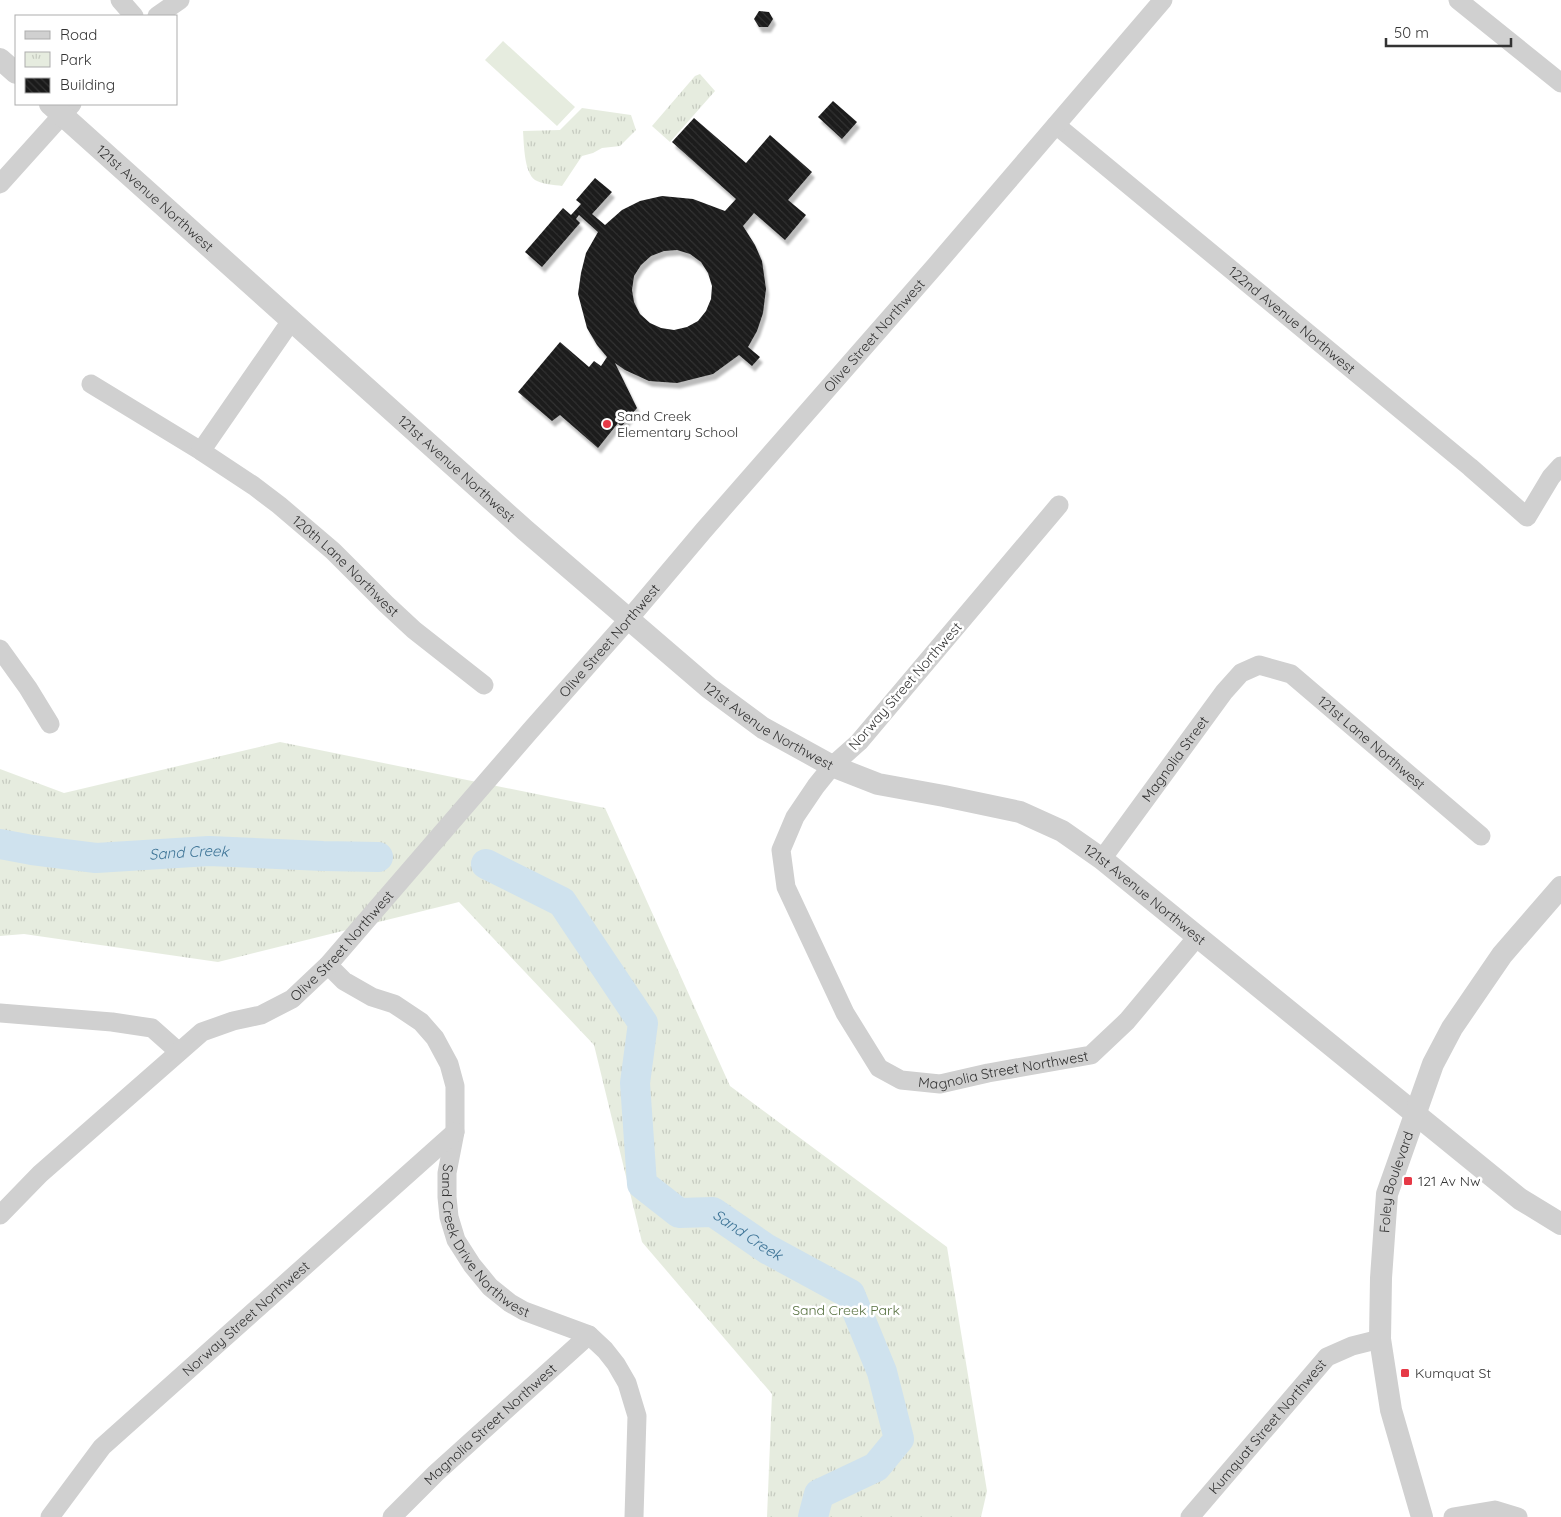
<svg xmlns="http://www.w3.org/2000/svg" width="1561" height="1517" font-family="Quicksand,sans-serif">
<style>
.park{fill:url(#park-tufts)}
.pitch{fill:#e6ecdf}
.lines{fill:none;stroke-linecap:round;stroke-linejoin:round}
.river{stroke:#cfe2ee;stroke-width:30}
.building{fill:url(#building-back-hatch);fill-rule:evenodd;filter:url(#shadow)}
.minor{stroke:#d0d0d0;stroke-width:19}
.tertiary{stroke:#d0d0d0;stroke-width:22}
.poi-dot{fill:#e63946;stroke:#fff;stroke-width:2}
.labels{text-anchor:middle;stroke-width:5;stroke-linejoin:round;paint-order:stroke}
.street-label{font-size:14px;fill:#333;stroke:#fff}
.poi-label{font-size:14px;fill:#333;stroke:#fff;text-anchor:start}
.park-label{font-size:14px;fill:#56703f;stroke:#fff}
.water-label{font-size:15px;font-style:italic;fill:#3f7597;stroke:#fff}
</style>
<defs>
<pattern id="park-tufts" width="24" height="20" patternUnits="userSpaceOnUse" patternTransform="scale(1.25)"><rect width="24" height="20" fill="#e6ecdf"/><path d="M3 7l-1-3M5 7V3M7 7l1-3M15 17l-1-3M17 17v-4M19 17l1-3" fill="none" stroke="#c6cbc0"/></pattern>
<pattern id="building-back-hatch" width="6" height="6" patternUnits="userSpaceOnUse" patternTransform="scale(1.25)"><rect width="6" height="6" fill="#1a1a1a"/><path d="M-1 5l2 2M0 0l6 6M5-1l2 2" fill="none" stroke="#333"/></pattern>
<filter id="shadow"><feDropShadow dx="3" dy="5.5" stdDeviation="1" flood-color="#0004"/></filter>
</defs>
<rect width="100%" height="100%" fill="#fff"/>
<path class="park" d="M 700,74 L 715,91 L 670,142 L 652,126 L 695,76 Z
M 582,108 L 631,115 L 636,130 L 620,146 L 602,148 L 593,153 L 582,156 L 562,186 C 555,185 541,184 535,180 C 524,172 524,144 523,131 L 560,130 Z
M 280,742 L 605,808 L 730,1086 L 947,1247 L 987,1491 L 981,1517 L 767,1517 L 772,1394 L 642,1242 L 594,1045 L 459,902 L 218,962 L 24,934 L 0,936 L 0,769 L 64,793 Z"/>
<path class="pitch" d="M 503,41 L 575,107 L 557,126 L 485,60 Z"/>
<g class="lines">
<g class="river">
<path id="s1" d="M 0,844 L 32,850 L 96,858 L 209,851 L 323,856 L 378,857"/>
<path id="s2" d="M 486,864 L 562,902 L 643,1023 L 635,1083 L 642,1184 L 679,1213 L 713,1212 L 767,1249 L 850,1294 L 882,1372 L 899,1439 L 876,1467 L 819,1494 L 813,1517"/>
</g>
</g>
<path class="building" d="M 759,11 L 769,12 L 773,19 L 768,27 L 759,27 L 754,19 Z
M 833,101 L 857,122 L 842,139 L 818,117 Z
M 694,118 L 746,163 L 770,135 L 812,172 L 788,200 L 806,215 L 785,240 L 754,213 L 743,226 L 755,245 L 762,261 L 766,289 L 763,313 L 757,331 L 748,347 L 760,357 L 752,366 L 739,355 L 713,374 L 677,383 L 649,381 L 625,370 L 615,363 L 637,408 L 621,427 L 618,423 L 598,448 L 560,415 L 552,421 L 518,392 L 560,342 L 589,367 L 594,361 L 601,366 L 607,357 L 597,345 L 587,328 L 578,294 L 581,273 L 586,253 L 598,232 L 579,215 L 576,219 L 580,223 L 542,267 L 525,252 L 563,208 L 571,215 L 581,204 L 576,200 L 595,178 L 612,192 L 592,214 L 605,225 L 622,210 L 640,201 L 662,196 L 693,199 L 725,211 L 736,199 L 672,142 ZM 677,250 L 690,254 L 701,262 L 708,273 L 712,286 L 711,299 L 706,311 L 698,321 L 687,327 L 674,330 L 661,328 L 650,323 L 640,314 L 634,302 L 632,290 L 634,276 L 641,265 L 651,256 L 664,251 Z"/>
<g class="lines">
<g class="minor">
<path d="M 120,0 L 134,16"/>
<path d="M 1458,0 L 1561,83"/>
<path d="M 157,16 L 180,0"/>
<path id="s3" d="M 1056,125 L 1470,467 L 1527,517 L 1551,477 L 1561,466"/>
<path d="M 0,184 L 72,104"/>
<path id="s4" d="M 91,384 L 201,451 L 254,486 L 279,505 L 333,551 L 386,604 L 414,630 L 484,685"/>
<path d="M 201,451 L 291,321"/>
<path id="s5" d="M 1059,505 L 859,742 L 832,766 L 816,786 L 795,817 L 781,850 L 786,887 L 845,1013 L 879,1068 L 901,1080 L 940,1084 L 988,1073 L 1091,1055 L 1127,1021 L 1197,937"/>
<path d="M 0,649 L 28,688 L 50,724"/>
<path id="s6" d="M 1102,859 L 1224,692 L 1241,673 L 1259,665 L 1291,674 L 1481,836"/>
<path id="s7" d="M 328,965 L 344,981 L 372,997 L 394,1004 L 421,1022 L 435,1038 L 449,1064 L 455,1086 L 455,1132 L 447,1173 L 447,1197 L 449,1217 L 456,1240 L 472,1265 L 490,1287 L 510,1303 L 524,1311 L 589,1335 L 605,1350 L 616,1364 L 627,1383 L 637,1416 L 634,1517"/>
<path d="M 0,1013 L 112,1022 L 152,1028 L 179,1052"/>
<path id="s8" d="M 0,1215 L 40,1174 L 202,1032 L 233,1021 L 261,1015 L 292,999 L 328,965 L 530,731 L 628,620 L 704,530 L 936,265 L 1163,0"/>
<path id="s9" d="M 50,1517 L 102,1447 L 455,1132"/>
<path id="s10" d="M 392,1517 L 436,1473 L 589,1335"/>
<path id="s11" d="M 1190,1517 L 1327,1357 L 1352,1346 L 1380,1339"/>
<path d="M 1453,1517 L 1495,1510 L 1518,1517"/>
</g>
<g class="tertiary">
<path d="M 0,59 L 16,73"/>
<path id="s12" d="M 50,104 L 525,530 L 709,688 L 763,728 L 832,766 L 878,784 L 944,796 L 1020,812 L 1062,831 L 1102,859 L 1520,1199 L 1561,1224"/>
<path id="s13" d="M 1422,1517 L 1391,1410 L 1380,1339 L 1381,1278 L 1387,1194 L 1433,1064 L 1452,1028 L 1502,955 L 1561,887"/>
</g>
</g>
<g class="poi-dot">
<circle cx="607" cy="424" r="5"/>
<rect x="1403" y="1176" width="10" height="10" rx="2.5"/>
<rect x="1400" y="1368" width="10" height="10" rx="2.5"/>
</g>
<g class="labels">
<g class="street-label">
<text dy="5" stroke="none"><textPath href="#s12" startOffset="141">121st Avenue Northwest</textPath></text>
<text dy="5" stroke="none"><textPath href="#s3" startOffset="306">122nd Avenue Northwest</textPath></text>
<text dy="5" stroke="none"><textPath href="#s8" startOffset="1252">Olive Street Northwest</textPath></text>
<text dy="5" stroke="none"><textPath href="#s12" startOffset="546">121st Avenue Northwest</textPath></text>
<text dy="5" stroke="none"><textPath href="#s4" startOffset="314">120th Lane Northwest</textPath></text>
<text dy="5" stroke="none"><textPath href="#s8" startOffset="848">Olive Street Northwest</textPath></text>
<text transform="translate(905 686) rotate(-49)" y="5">Norway Street Northwest</text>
<text dy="5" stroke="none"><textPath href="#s12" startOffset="951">121st Avenue Northwest</textPath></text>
<text dy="5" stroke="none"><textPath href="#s6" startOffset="391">121st Lane Northwest</textPath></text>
<text dy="5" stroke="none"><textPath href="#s6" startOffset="124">Magnolia Street</textPath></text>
<text dy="5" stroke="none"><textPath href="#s12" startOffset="1371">121st Avenue Northwest</textPath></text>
<text dy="5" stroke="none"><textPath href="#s8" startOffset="442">Olive Street Northwest</textPath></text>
<text dy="5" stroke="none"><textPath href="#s5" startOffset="815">Magnolia Street Northwest</textPath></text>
<text dy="5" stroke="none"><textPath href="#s13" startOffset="342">Foley Boulevard</textPath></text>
<text dy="5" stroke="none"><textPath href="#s7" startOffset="354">Sand Creek Drive Northwest</textPath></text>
<text dy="5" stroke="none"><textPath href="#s9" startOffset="280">Norway Street Northwest</textPath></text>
<text dy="5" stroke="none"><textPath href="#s10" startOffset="135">Magnolia Street Northwest</textPath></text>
<text dy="5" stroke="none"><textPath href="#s11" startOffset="119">Kumquat Street Northwest</textPath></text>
</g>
<g class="poi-label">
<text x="617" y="421">Sand Creek<tspan x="617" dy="16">Elementary School</tspan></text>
<text x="1418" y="1186">121 Av Nw</text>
<text x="1415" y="1378">Kumquat St</text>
</g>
<g class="park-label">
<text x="846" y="1315">Sand Creek Park</text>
</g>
<g class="water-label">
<text dy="5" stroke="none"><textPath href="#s1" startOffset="190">Sand Creek</textPath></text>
<text dy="5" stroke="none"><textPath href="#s2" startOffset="515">Sand Creek</textPath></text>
</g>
</g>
<rect x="15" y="15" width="162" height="90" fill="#ffffff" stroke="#adadad"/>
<rect x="25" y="31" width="25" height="8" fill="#d0d0d0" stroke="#adadad"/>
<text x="60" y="40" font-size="15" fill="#333333">Road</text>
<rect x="25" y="52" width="25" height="15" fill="url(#park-tufts)" stroke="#adadad"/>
<text x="60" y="65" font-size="15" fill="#333333">Park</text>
<rect x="25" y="78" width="25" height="15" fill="url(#building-back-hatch)" stroke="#adadad"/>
<text x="60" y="90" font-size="15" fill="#333333">Building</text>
<path d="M1386 38v8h125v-8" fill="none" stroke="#333333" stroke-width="2.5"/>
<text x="1394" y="38" font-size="15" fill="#333333" stroke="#ffffff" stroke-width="4" paint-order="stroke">50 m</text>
</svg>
